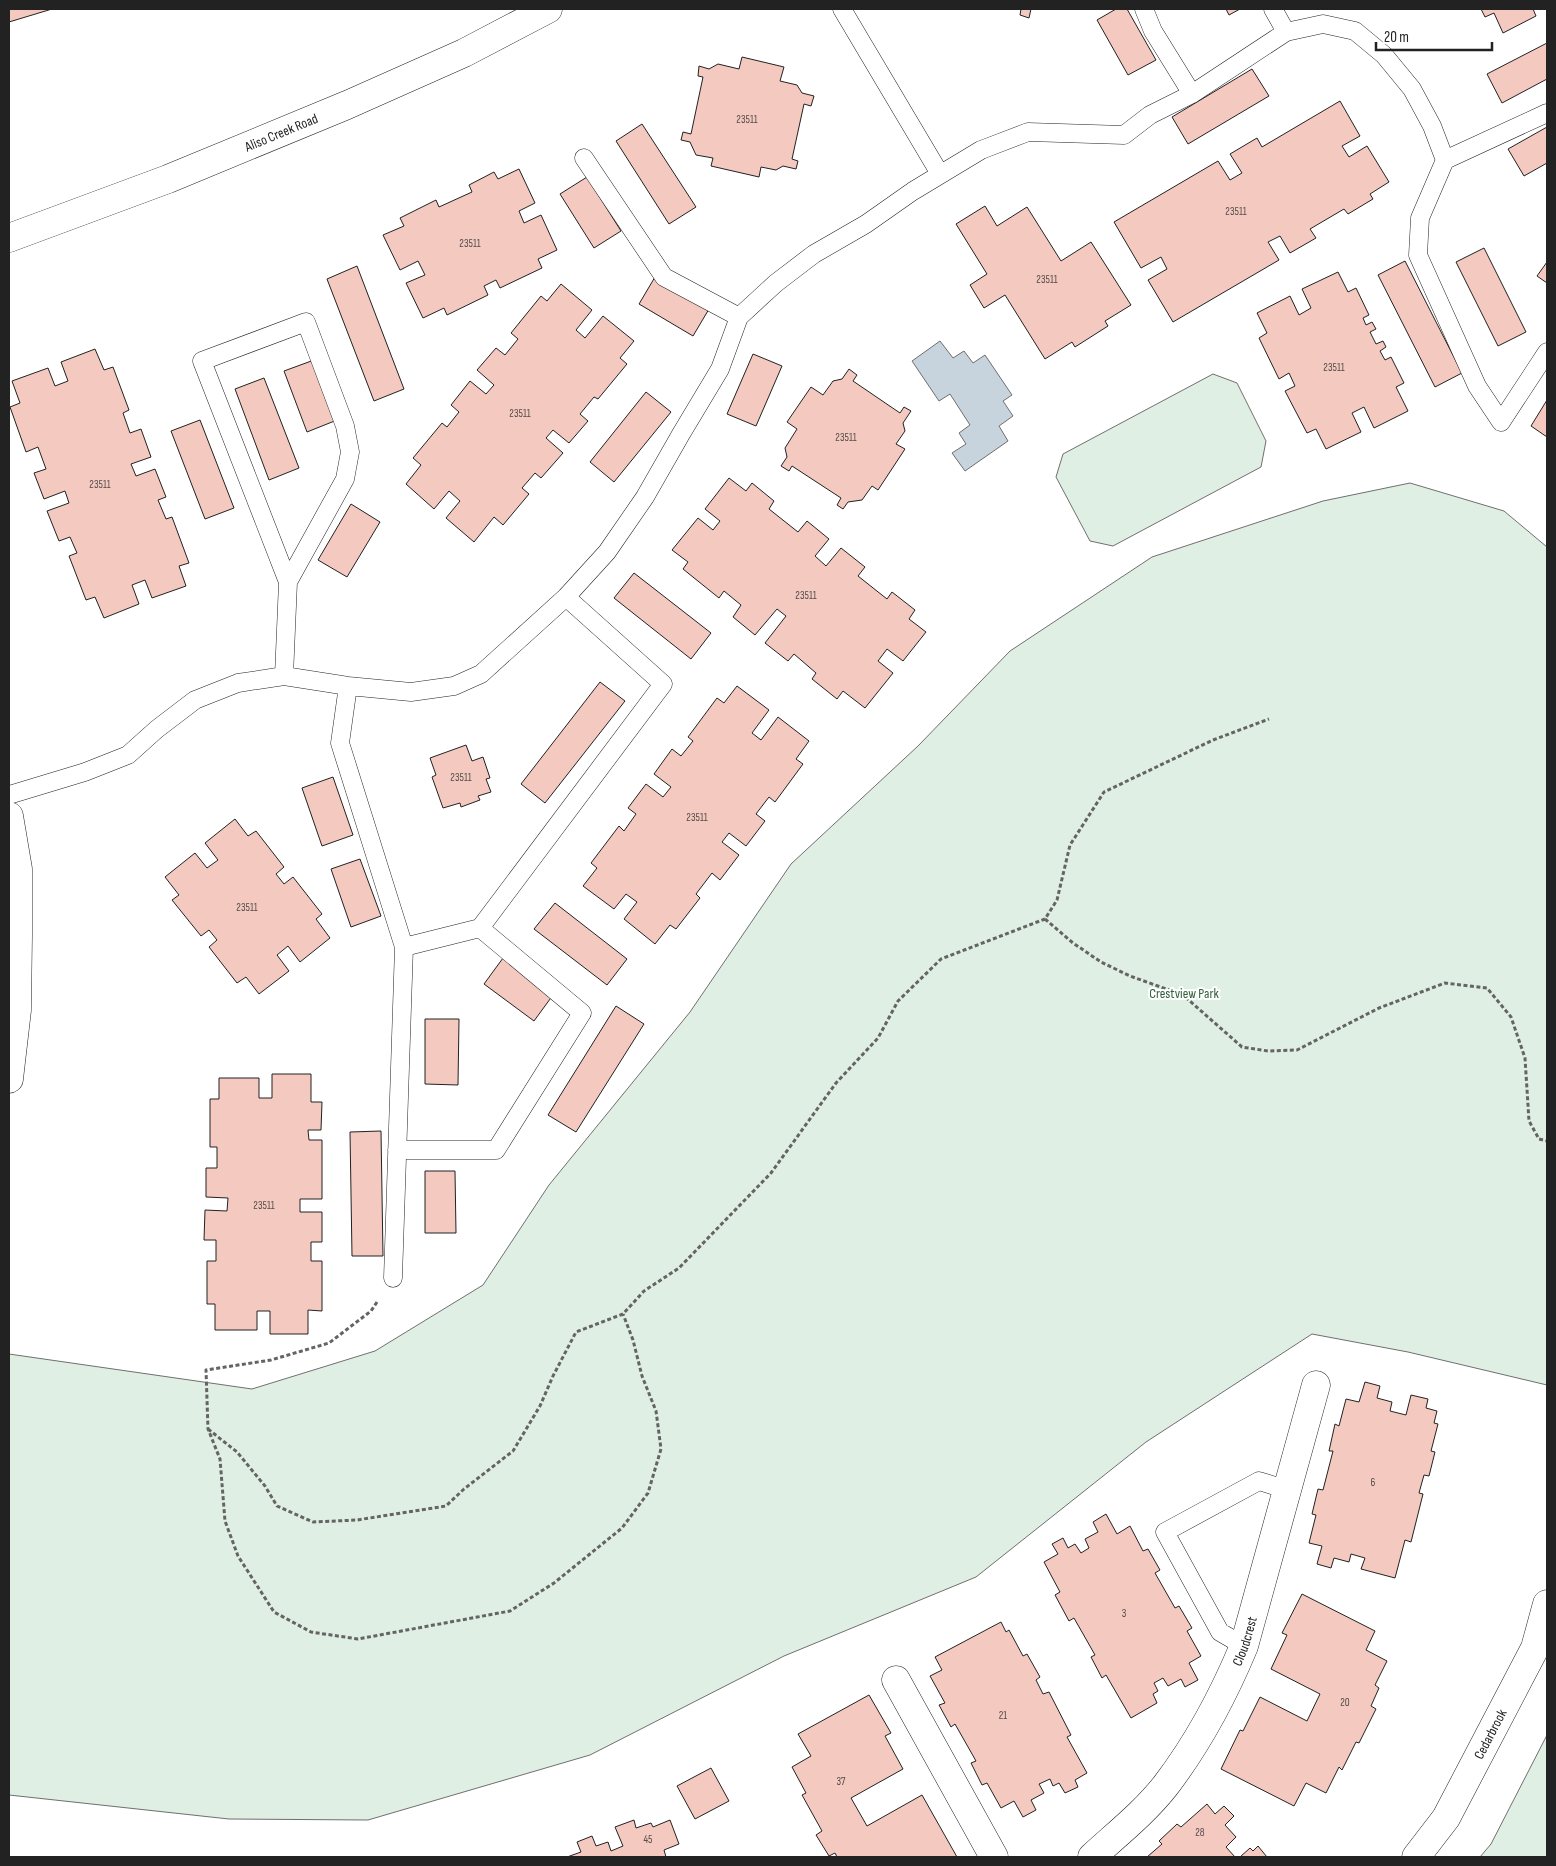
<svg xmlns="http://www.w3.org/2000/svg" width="1556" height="1866" font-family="'Sofia Sans Condensed',sans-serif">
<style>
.green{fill:#e0efe3;stroke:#6f6f6f}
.water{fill:#c7d3dd;stroke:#6f6f6f}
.building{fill:#f3c9c0;stroke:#222}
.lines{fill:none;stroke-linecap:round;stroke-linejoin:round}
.service-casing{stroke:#222;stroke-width:19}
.minor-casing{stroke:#222;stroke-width:29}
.tertiary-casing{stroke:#222;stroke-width:29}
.secondary-casing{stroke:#222;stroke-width:29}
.path{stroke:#646464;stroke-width:3;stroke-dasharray:4 2.5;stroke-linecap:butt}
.service{stroke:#fff;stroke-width:18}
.minor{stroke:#fff;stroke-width:28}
.tertiary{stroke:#fff;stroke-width:28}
.secondary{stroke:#fff;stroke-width:28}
.labels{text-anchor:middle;stroke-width:4;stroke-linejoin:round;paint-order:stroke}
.number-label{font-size:11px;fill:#564c4a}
.street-label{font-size:14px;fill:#222;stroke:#fff}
.park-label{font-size:14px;fill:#2f5e38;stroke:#fff}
</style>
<rect width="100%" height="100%" fill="#fff"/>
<path class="green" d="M 1213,374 L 1237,383 L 1266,441 L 1261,467 L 1113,546 L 1090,541 L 1056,477 L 1063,454 Z
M 1410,483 L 1504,511 L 1547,547 L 1547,1385 L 1408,1352 L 1312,1334 L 1146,1442 L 976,1577 L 784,1656 L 590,1755 L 368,1820 L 229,1819 L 9,1795 L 9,1354 L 252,1389 L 375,1351 L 483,1285 L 549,1185 L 690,1012 L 791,864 L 918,746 L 1010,651 L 1152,557 L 1323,501 Z
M 1547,1735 L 1547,1857 L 1480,1857 L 1491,1844 Z"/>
<path class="water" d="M 940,341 L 953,358 L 964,351 L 973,363 L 985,355 L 1012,395 L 1003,401 L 1013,416 L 999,426 L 1008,441 L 965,471 L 952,453 L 966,444 L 959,433 L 970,425 L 950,394 L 939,401 L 912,361 Z"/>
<path class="building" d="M 9,9 L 52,9 L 9,22 Z
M 1021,9 L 1031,9 L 1029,18 L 1020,15 Z
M 1116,9 L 1127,9 L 1156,60 L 1128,75 L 1097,20 Z
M 1226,9 L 1240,9 L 1229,15 Z
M 1481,9 L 1533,9 L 1536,16 L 1503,33 L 1494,13 L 1485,17 Z
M 1547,43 L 1547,79 L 1502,103 L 1487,74 Z
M 742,57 L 784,67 L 780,81 L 797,85 L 802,93 L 814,96 L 811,106 L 804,104 L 792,159 L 798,161 L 796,169 L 783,166 L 776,170 L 761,167 L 759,177 L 711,166 L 713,158 L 696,155 L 690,142 L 681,140 L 683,132 L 691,134 L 703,77 L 698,76 L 699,66 L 709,69 L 718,64 L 739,69 Z
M 1252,69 L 1269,96 L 1188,144 L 1172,117 Z
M 1340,101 L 1360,136 L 1342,146 L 1349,157 L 1367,146 L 1389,182 L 1370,194 L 1373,199 L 1348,214 L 1344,209 L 1310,229 L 1316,238 L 1290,253 L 1280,236 L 1268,242 L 1279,260 L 1173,322 L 1148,280 L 1167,269 L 1161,257 L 1141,268 L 1114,222 L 1218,161 L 1230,180 L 1242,173 L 1230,154 L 1257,138 L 1262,147 Z
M 642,124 L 696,207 L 669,224 L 616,141 Z
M 1547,127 L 1547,163 L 1524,176 L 1508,149 Z
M 519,169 L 535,203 L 519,211 L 524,223 L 541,215 L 557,250 L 538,259 L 542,268 L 500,288 L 496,280 L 484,286 L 488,295 L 447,315 L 444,308 L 423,318 L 406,283 L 425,275 L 418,261 L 400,270 L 383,235 L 404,226 L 400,218 L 436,200 L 439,207 L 472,192 L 469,185 L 494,172 L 498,179 Z
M 587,177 L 621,231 L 594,248 L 560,194 Z
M 985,206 L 997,226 L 1027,207 L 1061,261 L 1091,242 L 1131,305 L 1105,321 L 1108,326 L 1075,347 L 1072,342 L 1045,359 L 1005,295 L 984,308 L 970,285 L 987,274 L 956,224 Z
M 1484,248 L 1526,332 L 1498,346 L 1456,262 Z
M 1405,261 L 1462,373 L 1435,387 L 1378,275 Z
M 1547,262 L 1547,283 L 1537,276 Z
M 357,266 L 404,389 L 374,401 L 327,279 Z
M 1338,272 L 1348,292 L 1356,288 L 1369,315 L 1363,318 L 1366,325 L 1372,322 L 1376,329 L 1370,332 L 1376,344 L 1383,341 L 1386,347 L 1380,351 L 1385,360 L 1391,357 L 1404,383 L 1396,387 L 1408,411 L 1374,428 L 1364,407 L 1352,413 L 1361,432 L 1326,449 L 1316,429 L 1307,433 L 1285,391 L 1295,386 L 1289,373 L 1279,379 L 1259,338 L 1267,333 L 1257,313 L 1290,296 L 1299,315 L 1311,308 L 1302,289 Z
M 655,277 L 709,309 L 693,336 L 639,304 Z
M 561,284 L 592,310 L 576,330 L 585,338 L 603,316 L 634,341 L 620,358 L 627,364 L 598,399 L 594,397 L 580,414 L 588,421 L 569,443 L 553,430 L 546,438 L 563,453 L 541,478 L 535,473 L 522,488 L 529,494 L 503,525 L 494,517 L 474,542 L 446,518 L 460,501 L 449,491 L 434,509 L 406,484 L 421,465 L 413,458 L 442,423 L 447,427 L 459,412 L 451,405 L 470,381 L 486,394 L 494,385 L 477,370 L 496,348 L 505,355 L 518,339 L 511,333 L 541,296 L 547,301 Z
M 95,349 L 104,370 L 113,367 L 129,410 L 123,413 L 130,433 L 141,429 L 151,457 L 131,464 L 136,476 L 155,469 L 166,497 L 158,500 L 166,519 L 172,517 L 189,563 L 179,566 L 186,586 L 152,598 L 145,580 L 132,585 L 139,604 L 104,618 L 95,597 L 86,600 L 69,556 L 77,553 L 70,537 L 59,541 L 47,511 L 69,503 L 65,491 L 44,499 L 34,473 L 46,469 L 38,447 L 26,452 L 10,407 L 20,403 L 12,381 L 48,368 L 55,386 L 68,381 L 61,362 Z
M 753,354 L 782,366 L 756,426 L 727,414 Z
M 314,360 L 337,420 L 307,432 L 284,371 Z
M 849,369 L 857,375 L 853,381 L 900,413 L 904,407 L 911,411 L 903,423 L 905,431 L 896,444 L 905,449 L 878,490 L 872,486 L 862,500 L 848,502 L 843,509 L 837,505 L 841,498 L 792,466 L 789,471 L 781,466 L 787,457 L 785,448 L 797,429 L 787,422 L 811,387 L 823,395 L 833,381 L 842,379 Z
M 264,378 L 299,468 L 269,480 L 235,389 Z
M 646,392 L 671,412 L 614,482 L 590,462 Z
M 1547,400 L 1547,437 L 1531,426 Z
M 200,420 L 234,508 L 205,519 L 171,431 Z
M 729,478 L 746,491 L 752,483 L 774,501 L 769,509 L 798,532 L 807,521 L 829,539 L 815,556 L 826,566 L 841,548 L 865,567 L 858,576 L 887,599 L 892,592 L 915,610 L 909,619 L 926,632 L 903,661 L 887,649 L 878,661 L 893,673 L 865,708 L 843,691 L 837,699 L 812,679 L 816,673 L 794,654 L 788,661 L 765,643 L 786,616 L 777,609 L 755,635 L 733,617 L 741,605 L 724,591 L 719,598 L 683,569 L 688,562 L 672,550 L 698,518 L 713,530 L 720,521 L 705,509 Z
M 351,504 L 380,522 L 347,577 L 318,560 Z
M 634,573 L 711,633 L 691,659 L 614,598 Z
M 600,682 L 625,701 L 545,803 L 521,784 Z
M 737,686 L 769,710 L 752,733 L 761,740 L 778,717 L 809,741 L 796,759 L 803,764 L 775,802 L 769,797 L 756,814 L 765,821 L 746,846 L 729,833 L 722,842 L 739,855 L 720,880 L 712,873 L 696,894 L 700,898 L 676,929 L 670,925 L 655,944 L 624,919 L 637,902 L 626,894 L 614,909 L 583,886 L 597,868 L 591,863 L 619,826 L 624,831 L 636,814 L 628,808 L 646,784 L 663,797 L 671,787 L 654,774 L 672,749 L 681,756 L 693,741 L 688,737 L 717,698 L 724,703 Z
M 466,745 L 472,761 L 483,757 L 490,778 L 486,779 L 491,792 L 478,796 L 480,800 L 461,807 L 460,803 L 443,808 L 432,777 L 436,775 L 430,758 Z
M 333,777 L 353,835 L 322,846 L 302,788 Z
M 235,819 L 248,836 L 256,831 L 284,867 L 276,874 L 284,884 L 293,877 L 322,914 L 316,919 L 330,938 L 300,962 L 288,946 L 277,955 L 289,971 L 259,994 L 246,977 L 237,983 L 209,947 L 217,940 L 209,930 L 201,936 L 172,900 L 179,895 L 165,877 L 195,853 L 207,868 L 218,860 L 205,843 Z
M 360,859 L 381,916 L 351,927 L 331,869 Z
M 555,903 L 627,959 L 607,985 L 534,929 Z
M 503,958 L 553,995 L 534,1021 L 484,984 Z
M 616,1006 L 644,1024 L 576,1132 L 548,1115 Z
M 425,1019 L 459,1019 L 458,1085 L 425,1084 Z
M 272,1074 L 311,1074 L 311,1102 L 322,1102 L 321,1130 L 308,1130 L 309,1140 L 322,1140 L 322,1199 L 300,1199 L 300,1212 L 322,1212 L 322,1242 L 311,1242 L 311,1261 L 322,1261 L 322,1311 L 308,1310 L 308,1334 L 270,1334 L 270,1311 L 257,1311 L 257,1330 L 215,1330 L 215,1304 L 207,1304 L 207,1261 L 216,1261 L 216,1240 L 204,1240 L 205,1210 L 227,1211 L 228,1198 L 206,1197 L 206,1168 L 217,1168 L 217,1147 L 210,1147 L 210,1099 L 219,1099 L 219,1078 L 259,1078 L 259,1098 L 272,1098 Z
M 381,1131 L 383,1256 L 352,1256 L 350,1132 Z
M 425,1171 L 455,1171 L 456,1233 L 425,1233 Z
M 1365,1382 L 1380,1386 L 1377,1398 L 1392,1402 L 1390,1411 L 1406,1415 L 1411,1395 L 1428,1399 L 1426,1408 L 1437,1411 L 1434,1423 L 1438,1424 L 1431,1451 L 1435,1452 L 1429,1476 L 1424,1475 L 1419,1493 L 1423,1494 L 1411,1542 L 1405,1540 L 1395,1578 L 1361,1569 L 1365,1558 L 1351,1554 L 1349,1562 L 1334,1558 L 1331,1568 L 1317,1564 L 1322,1546 L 1309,1543 L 1316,1515 L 1312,1514 L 1318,1489 L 1323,1490 L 1333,1451 L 1329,1451 L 1335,1424 L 1339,1426 L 1346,1399 L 1359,1402 Z
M 1106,1514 L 1117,1534 L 1130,1526 L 1143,1551 L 1148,1549 L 1160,1570 L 1155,1573 L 1175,1608 L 1179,1606 L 1192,1628 L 1187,1631 L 1201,1656 L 1189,1663 L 1198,1680 L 1185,1687 L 1181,1679 L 1168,1686 L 1163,1678 L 1154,1683 L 1158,1691 L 1153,1694 L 1157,1703 L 1131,1718 L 1106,1675 L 1102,1678 L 1091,1657 L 1095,1655 L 1074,1618 L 1069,1621 L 1055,1595 L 1060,1592 L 1044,1562 L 1058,1554 L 1052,1544 L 1063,1538 L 1068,1548 L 1075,1544 L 1081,1553 L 1089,1548 L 1085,1539 L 1098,1532 L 1093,1522 Z
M 1302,1594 L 1375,1631 L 1366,1650 L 1387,1661 L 1375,1685 L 1379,1688 L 1371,1706 L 1376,1709 L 1359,1743 L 1356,1742 L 1342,1770 L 1339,1767 L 1326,1793 L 1306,1783 L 1294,1806 L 1221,1769 L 1240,1730 L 1243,1731 L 1260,1697 L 1307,1721 L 1320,1694 L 1271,1669 L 1287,1635 L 1282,1633 Z
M 1001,1622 L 1006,1632 L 1009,1630 L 1023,1656 L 1027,1654 L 1040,1677 L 1036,1680 L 1043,1694 L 1049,1692 L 1071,1735 L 1067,1737 L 1087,1773 L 1075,1780 L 1078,1787 L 1065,1793 L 1059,1783 L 1053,1786 L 1050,1779 L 1039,1784 L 1044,1793 L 1031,1800 L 1036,1810 L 1023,1817 L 1014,1801 L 1001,1808 L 987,1783 L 982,1785 L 971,1763 L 976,1761 L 955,1724 L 951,1727 L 939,1705 L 945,1703 L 930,1676 L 942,1670 L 935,1657 Z
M 869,1695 L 891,1733 L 885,1736 L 903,1769 L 851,1798 L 867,1826 L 922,1795 L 957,1857 L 837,1857 L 835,1853 L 829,1856 L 816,1835 L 822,1831 L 802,1795 L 806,1793 L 792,1767 L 811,1756 L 798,1734 Z
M 711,1768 L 729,1801 L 695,1819 L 677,1786 Z
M 1207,1804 L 1215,1814 L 1224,1806 L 1234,1816 L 1225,1825 L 1236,1837 L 1226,1847 L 1235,1857 L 1147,1857 L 1162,1844 L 1159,1841 L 1177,1824 L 1181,1827 Z
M 634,1820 L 636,1828 L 651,1823 L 653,1827 L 670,1820 L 679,1844 L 664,1850 L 666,1857 L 567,1857 L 581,1852 L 577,1842 L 592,1836 L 596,1846 L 608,1842 L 611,1851 L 623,1846 L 615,1827 Z
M 1258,1846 L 1267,1857 L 1240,1857 L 1250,1848 L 1253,1851 Z"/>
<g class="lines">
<g class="service-casing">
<path id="service" d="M 842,9 L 940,174
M 1144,9 L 1153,31 L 1192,94
M 1273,9 L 1286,32
M 1547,113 L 1445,160 L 1420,218 L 1418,255 L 1477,386 L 1501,422 L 1547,352
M 584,158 L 664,277 L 739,317
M 284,676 L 288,582 L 345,479 L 350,452 L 345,426 L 306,322 L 202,361 L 288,582
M 348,686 L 340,743 L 404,947 L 393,1278
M 9,795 L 85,772 L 128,755 L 157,729 L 195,700 L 238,683 L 284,676 L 348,686 L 411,692 L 454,686 L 481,674 L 566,597 L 607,552 L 645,497 L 681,434 L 720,369 L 739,317 L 776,283 L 814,254 L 866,224 L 913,191 L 981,150 L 1028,132 L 1124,135 L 1150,115 L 1192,94 L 1286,32 L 1323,24 L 1355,31 L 1384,55 L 1412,89 L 1432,126 L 1445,160
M 480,928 L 663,684 L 566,597
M 397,1150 L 496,1150 L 582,1013 L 480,928 L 404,947
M 1244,1646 L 1220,1632 L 1165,1532 L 1259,1481 L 1288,1490"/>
</g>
<g class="minor-casing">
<g id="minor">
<path d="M 896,1680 L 994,1857"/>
<path id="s1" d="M 1092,1857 C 1117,1834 1145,1812 1166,1785 C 1198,1743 1224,1694 1244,1646 L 1316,1385"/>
</g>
</g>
<g class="tertiary-casing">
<g id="tertiary">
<path d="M 9,816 L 18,869 L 18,936 L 17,1010 L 9,1079"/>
<path id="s2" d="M 1416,1857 L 1446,1818 L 1535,1648 L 1547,1604"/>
</g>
</g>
<g class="secondary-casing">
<g id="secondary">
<path id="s3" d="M 9,238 L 168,179 L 347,105 L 464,53 L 548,9"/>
</g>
</g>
<path class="path" d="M 1045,919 L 1073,943 L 1101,962 L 1130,976 L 1183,995 L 1242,1047 L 1268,1051 L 1297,1050 L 1379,1008 L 1445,983 L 1487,988 L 1511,1017 L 1525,1058 L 1529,1121 L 1539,1139 L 1547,1141
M 377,1302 L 371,1311 L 329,1343 L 271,1360 L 206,1370 L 208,1429 L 220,1459 L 225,1521 L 238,1556 L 274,1612 L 311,1632 L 358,1639 L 510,1611 L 554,1583 L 622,1528 L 648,1493 L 661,1449 L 656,1411 L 642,1376 L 633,1340 L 623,1314
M 208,1429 L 237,1452 L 265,1486 L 277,1506 L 313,1522 L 357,1520 L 446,1506 L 464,1489 L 513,1451 L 540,1406 L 553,1376 L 576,1332 L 623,1314 L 644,1291 L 679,1268 L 771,1173 L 836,1083 L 878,1038 L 898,1001 L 941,959 L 1045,919 L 1057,900 L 1070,845 L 1104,792 L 1213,740 L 1269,719"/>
<use href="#service" class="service"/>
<use href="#minor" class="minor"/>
<use href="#tertiary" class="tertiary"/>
<use href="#secondary" class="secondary"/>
</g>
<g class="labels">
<g class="number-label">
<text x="747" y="123">23511</text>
<text x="1236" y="215">23511</text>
<text x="470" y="247">23511</text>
<text x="1047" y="283">23511</text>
<text x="1334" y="371">23511</text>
<text x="520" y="417">23511</text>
<text x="846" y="441">23511</text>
<text x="100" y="488">23511</text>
<text x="806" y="599">23511</text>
<text x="461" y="781">23511</text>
<text x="697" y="821">23511</text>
<text x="247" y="911">23511</text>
<text x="264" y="1209">23511</text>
<text x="1373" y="1486">6</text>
<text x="1124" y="1617">3</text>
<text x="1345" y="1706">20</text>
<text x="1003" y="1719">21</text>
<text x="841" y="1785">37</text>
<text x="1200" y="1836">28</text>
<text x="648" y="1843">45</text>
</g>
<g class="street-label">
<text dy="5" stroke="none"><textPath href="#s3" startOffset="292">Aliso Creek Road</textPath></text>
<text dy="5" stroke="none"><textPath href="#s1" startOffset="268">Cloudcrest</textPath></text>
<text dy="5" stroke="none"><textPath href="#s2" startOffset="144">Cedarbrook</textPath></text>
</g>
<g class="park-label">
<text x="1184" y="998">Crestview Park</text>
</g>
</g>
<rect width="1556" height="1866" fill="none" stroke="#222222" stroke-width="20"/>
<path d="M1376 42v8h116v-8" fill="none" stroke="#222222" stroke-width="2.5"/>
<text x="1384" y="42" font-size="15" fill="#222222" stroke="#ffffff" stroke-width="4" paint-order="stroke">20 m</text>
</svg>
